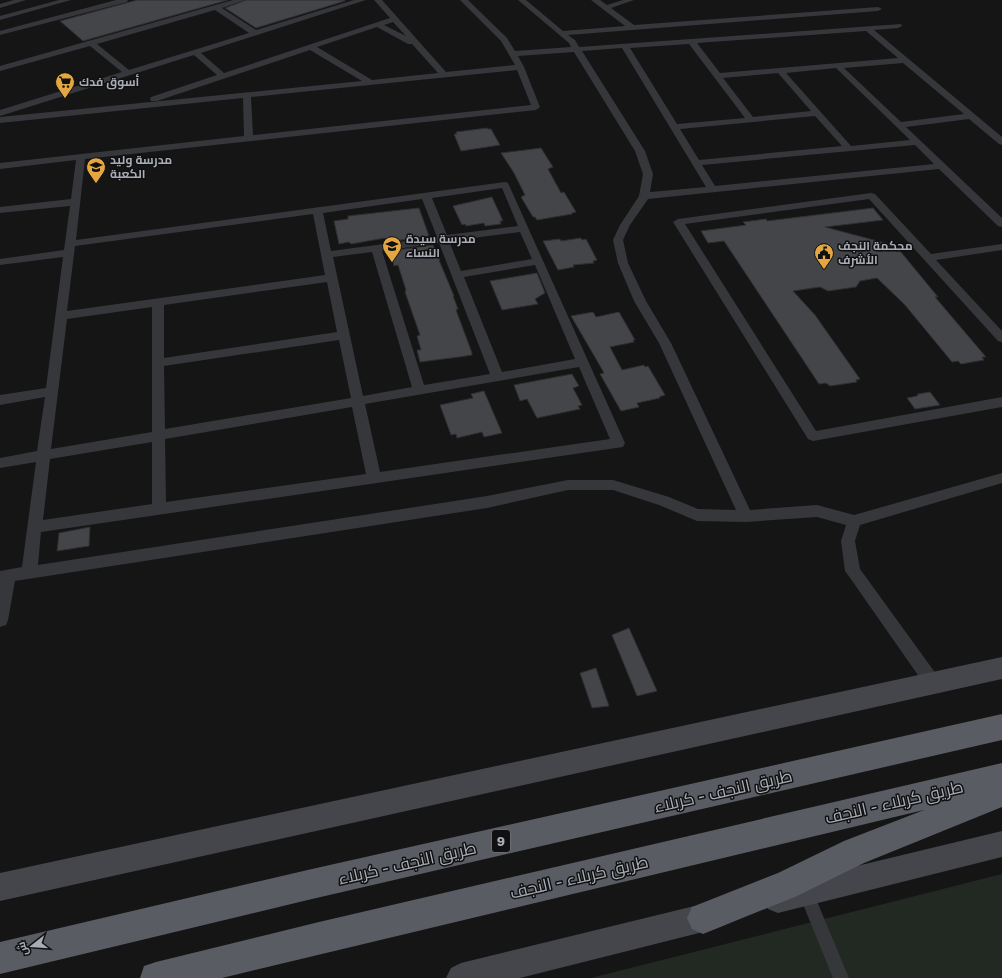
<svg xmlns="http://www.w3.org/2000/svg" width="1002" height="978" font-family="'Golos Text',Cairo,sans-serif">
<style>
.green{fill:#212922}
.building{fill:#444549;stroke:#2f2f32}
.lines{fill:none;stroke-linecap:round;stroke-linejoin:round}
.pedestrian{fill:#36373b;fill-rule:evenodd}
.minor{fill:#36373b;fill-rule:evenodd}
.secondary{fill:#44464b;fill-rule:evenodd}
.trunk{fill:#5a5c63;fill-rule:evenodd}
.labels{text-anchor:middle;stroke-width:3;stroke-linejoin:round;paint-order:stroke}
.far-poi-label{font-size:12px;font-weight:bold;fill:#a8acb5;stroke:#101011;text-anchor:start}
.shield{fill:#101011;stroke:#7a7d84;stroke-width:1}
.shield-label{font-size:13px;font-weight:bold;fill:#a8acb5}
.near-street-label{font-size:17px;fill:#a8acb5;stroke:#101011}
</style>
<rect width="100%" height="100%" fill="#151516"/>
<path class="green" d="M 1002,874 L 1002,978 L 591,978 Z"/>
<path class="building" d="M 137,0 L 228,0 L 83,41 L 60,21 Z
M 246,0 L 345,0 L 345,1 L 256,28 L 225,8 Z
M 487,128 L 488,129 L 491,129 L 500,145 L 461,151 L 454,134 L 457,134 L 456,132 Z
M 541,148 L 553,167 L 548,169 L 561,193 L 564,192 L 576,212 L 572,213 L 572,214 L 537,220 L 535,217 L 533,217 L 521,197 L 525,195 L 514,173 L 501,153 Z
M 492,197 L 503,221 L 500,221 L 501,224 L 485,226 L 484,223 L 466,226 L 465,224 L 462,225 L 453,206 Z
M 419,208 L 429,236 L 387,242 L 385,238 L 351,244 L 349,242 L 339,244 L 334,221 L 348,219 L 348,216 Z
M 873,208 L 883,220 L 825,227 L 896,246 L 938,297 L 935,297 L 986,357 L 982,357 L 984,360 L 961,364 L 958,361 L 952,362 L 905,305 L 877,278 L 860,281 L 856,287 L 828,291 L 820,287 L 793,291 L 815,315 L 860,379 L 856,380 L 857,382 L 830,386 L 826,383 L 819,384 L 724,241 L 708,243 L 701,231 L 746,225 L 743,222 L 766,219 L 767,221 Z
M 581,238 L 582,240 L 586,239 L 597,260 L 593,261 L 594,263 L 573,265 L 574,267 L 558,270 L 543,241 L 560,239 L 561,241 Z
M 433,245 L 440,260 L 439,260 L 454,296 L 453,296 L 458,309 L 456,310 L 472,353 L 472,355 L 459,357 L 420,362 L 417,350 L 421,350 L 417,336 L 420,335 L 405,292 L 406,290 L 398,265 L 394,266 L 390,251 Z
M 537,273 L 545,293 L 535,299 L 538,304 L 502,310 L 490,281 Z
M 593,312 L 596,317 L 619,312 L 635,340 L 633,340 L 634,342 L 610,347 L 622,370 L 644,365 L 645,367 L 648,366 L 665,395 L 659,397 L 660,398 L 637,403 L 639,407 L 621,411 L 600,374 L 604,373 L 603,371 L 571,316 Z
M 572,374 L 579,386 L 573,388 L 582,405 L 578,406 L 580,409 L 537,418 L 527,399 L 520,401 L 514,385 Z
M 484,391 L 502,433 L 484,437 L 482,432 L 457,438 L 456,434 L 451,435 L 440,405 L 473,398 L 471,394 Z
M 930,392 L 940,405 L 915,409 L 907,398 L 917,396 L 918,394 Z
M 90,527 L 89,546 L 57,551 L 59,533 Z
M 629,628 L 657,691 L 637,696 L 612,635 Z
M 596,668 L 609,706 L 592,708 L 580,673 Z"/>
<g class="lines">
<path class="pedestrian" d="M 806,884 L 811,887 L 849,978 L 833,978 L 798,892 L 801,887 Z"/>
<path class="minor" d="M 14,0 L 26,0 L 0,8 L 0,4 Z
M 59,0 L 71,0 L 0,20 L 0,16 Z
M 116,0 L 128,0 L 127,2 L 0,35 L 0,31 Z
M 233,0 L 245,0 L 222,8 L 256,30 L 354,0 L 366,0 L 201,53 L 224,73 L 390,18 L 374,0 L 382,0 L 446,72 L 515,65 L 501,41 L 460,0 L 468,0 L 507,38 L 515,51 L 571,47 L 569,43 L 518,0 L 526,0 L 563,31 L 625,26 L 591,0 L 600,0 L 607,5 L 623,0 L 634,0 L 611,8 L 634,25 L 878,7 L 882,9 L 878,11 L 568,35 L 575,40 L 579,47 L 901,24 L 902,26 L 898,28 L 874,30 L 1002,137 L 1002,145 L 999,144 L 969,119 L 906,127 L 1002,218 L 1002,227 L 998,226 L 939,169 L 648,199 L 630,225 L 623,240 L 628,263 L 646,301 L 671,343 L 750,510 L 817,505 L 854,515 L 1002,473 L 1002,483 L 860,525 L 855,541 L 860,569 L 939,678 L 941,683 L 939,688 L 933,691 L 927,688 L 848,575 L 845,571 L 841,541 L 846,525 L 817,517 L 746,522 L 697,521 L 659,505 L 613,490 L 568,490 L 487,508 L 15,581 L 8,620 L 6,625 L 0,627 L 0,571 L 22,567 L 36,462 L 0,468 L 0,458 L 37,451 L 45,397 L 0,405 L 0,395 L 46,388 L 63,257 L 0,265 L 0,259 L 64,250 L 70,206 L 0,213 L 0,207 L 71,199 L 76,160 L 0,169 L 0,163 L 244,136 L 243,98 L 0,123 L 0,117 L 362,81 L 310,50 L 157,101 L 151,101 L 150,99 L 151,97 L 217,75 L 194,55 L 0,116 L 0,110 L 122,72 L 90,46 L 0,71 L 0,66 ZM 215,10 L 249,33 L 129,70 L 97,44 ZM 393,22 L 406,36 L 384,25 ZM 377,27 L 408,44 L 412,44 L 438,73 L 372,80 L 317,47 ZM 866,31 L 898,58 L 720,73 L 697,43 ZM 689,44 L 745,118 L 677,124 L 630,48 ZM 622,48 L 706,187 L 650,192 L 653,174 L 645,151 L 582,51 ZM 574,52 L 635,151 L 643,174 L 639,196 L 620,225 L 613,240 L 618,263 L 634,301 L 659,343 L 736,510 L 698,509 L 669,497 L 613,480 L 568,480 L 487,496 L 38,565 L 41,532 L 623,447 L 625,443 L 508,183 L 505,182 L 76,240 L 85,159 L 536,110 L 540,107 L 524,67 L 518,56 ZM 903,63 L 964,114 L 901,122 L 844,68 ZM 836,68 L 910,140 L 851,146 L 786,73 ZM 517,70 L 531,105 L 253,135 L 251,97 ZM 778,73 L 811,111 L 753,117 L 723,78 ZM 815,116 L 842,146 L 699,160 L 680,129 ZM 915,145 L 934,164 L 715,186 L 702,165 ZM 502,188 L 518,226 L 447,235 L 432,198 ZM 422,199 L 437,237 L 331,251 L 323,213 ZM 313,214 L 325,275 L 67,311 L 75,246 ZM 520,232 L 532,259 L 461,271 L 449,241 ZM 439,243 L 490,374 L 424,385 L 382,251 ZM 372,252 L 412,387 L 363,396 L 333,257 ZM 535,265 L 575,359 L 502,372 L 464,277 ZM 327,282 L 337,332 L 164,358 L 164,305 ZM 152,307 L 152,432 L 51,449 L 67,319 ZM 339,340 L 351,398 L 165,429 L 164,366 ZM 579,367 L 610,439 L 380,472 L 365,404 ZM 352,407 L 366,474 L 166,502 L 165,439 ZM 152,442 L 152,504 L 43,520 L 50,459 Z
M 871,193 L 875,194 L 931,254 L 1002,244 L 1002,250 L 936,260 L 1002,331 L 1002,342 L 998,341 L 869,199 L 685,224 L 816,431 L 1002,397 L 1002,407 L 813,441 L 808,439 L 673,222 L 678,219 Z"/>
<path class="secondary" d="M 1002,657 L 1002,679 L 0,901 L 0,873 Z
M 1002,831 L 1002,857 L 778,913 L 768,909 L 764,899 L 768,889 L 778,885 Z
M 715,901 L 725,905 L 729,915 L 725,925 L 715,929 L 520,978 L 446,978 L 451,968 L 461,963 Z"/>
<path class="trunk" d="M 1002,714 L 1002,740 L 312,899 L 0,974 L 0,942 L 312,869 Z
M 1002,763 L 1002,807 L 864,863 L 797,896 L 703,934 L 692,929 L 687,918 L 692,907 L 778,873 L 844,841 L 924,810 L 222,978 L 140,978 L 144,966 L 156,962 L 319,922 Z"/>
</g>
<defs>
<g id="supermarket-pin" transform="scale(1)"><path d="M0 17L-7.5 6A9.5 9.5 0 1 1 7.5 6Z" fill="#e3a640" stroke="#101011"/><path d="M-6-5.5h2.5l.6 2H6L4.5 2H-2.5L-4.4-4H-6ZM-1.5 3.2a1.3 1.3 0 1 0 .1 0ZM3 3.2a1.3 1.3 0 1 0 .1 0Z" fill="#111"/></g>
<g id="school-pin" transform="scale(1)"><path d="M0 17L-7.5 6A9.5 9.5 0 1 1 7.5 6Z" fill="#e3a640" stroke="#101011"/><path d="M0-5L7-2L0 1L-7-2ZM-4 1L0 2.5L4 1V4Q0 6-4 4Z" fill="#111"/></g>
<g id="civic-pin" transform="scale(1)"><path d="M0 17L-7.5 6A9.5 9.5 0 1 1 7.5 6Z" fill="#e3a640" stroke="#101011"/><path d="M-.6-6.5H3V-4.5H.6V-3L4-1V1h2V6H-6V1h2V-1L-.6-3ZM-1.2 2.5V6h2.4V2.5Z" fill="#111"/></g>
</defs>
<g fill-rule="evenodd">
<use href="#supermarket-pin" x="65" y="82"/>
<use href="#school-pin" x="96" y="167"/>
<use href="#school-pin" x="392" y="246"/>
<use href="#civic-pin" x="824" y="253"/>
</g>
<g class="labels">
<g class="far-poi-label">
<text x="79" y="86">أسوق فدك</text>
<text x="110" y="164">مدرسة وليد<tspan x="110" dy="14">الكعبة</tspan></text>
<text x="406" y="243">مدرسة سيدة<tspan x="406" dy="14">النساء</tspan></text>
<text x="838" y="250">محكمة النجف<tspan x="838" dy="14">الأشرف</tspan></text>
</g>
<rect class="shield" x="492" y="830" width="18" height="22" rx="3"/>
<g class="shield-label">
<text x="501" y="846">9</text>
</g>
<g class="near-street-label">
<text transform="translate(723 791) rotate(-13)" y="6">طريق النجف - کربلاء</text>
<text transform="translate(894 802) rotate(-13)" y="6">طريق کربلاء - النجف</text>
<text transform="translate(407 863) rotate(-13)" y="6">طريق النجف - کربلاء</text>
<text transform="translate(579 877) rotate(-13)" y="6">طريق کربلاء - النجف</text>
</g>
</g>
<g transform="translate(32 946) rotate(253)" stroke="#101011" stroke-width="3" paint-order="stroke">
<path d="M0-3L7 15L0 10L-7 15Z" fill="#a8acb5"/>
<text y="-6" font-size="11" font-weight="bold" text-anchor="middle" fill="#a8acb5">ش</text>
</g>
</svg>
